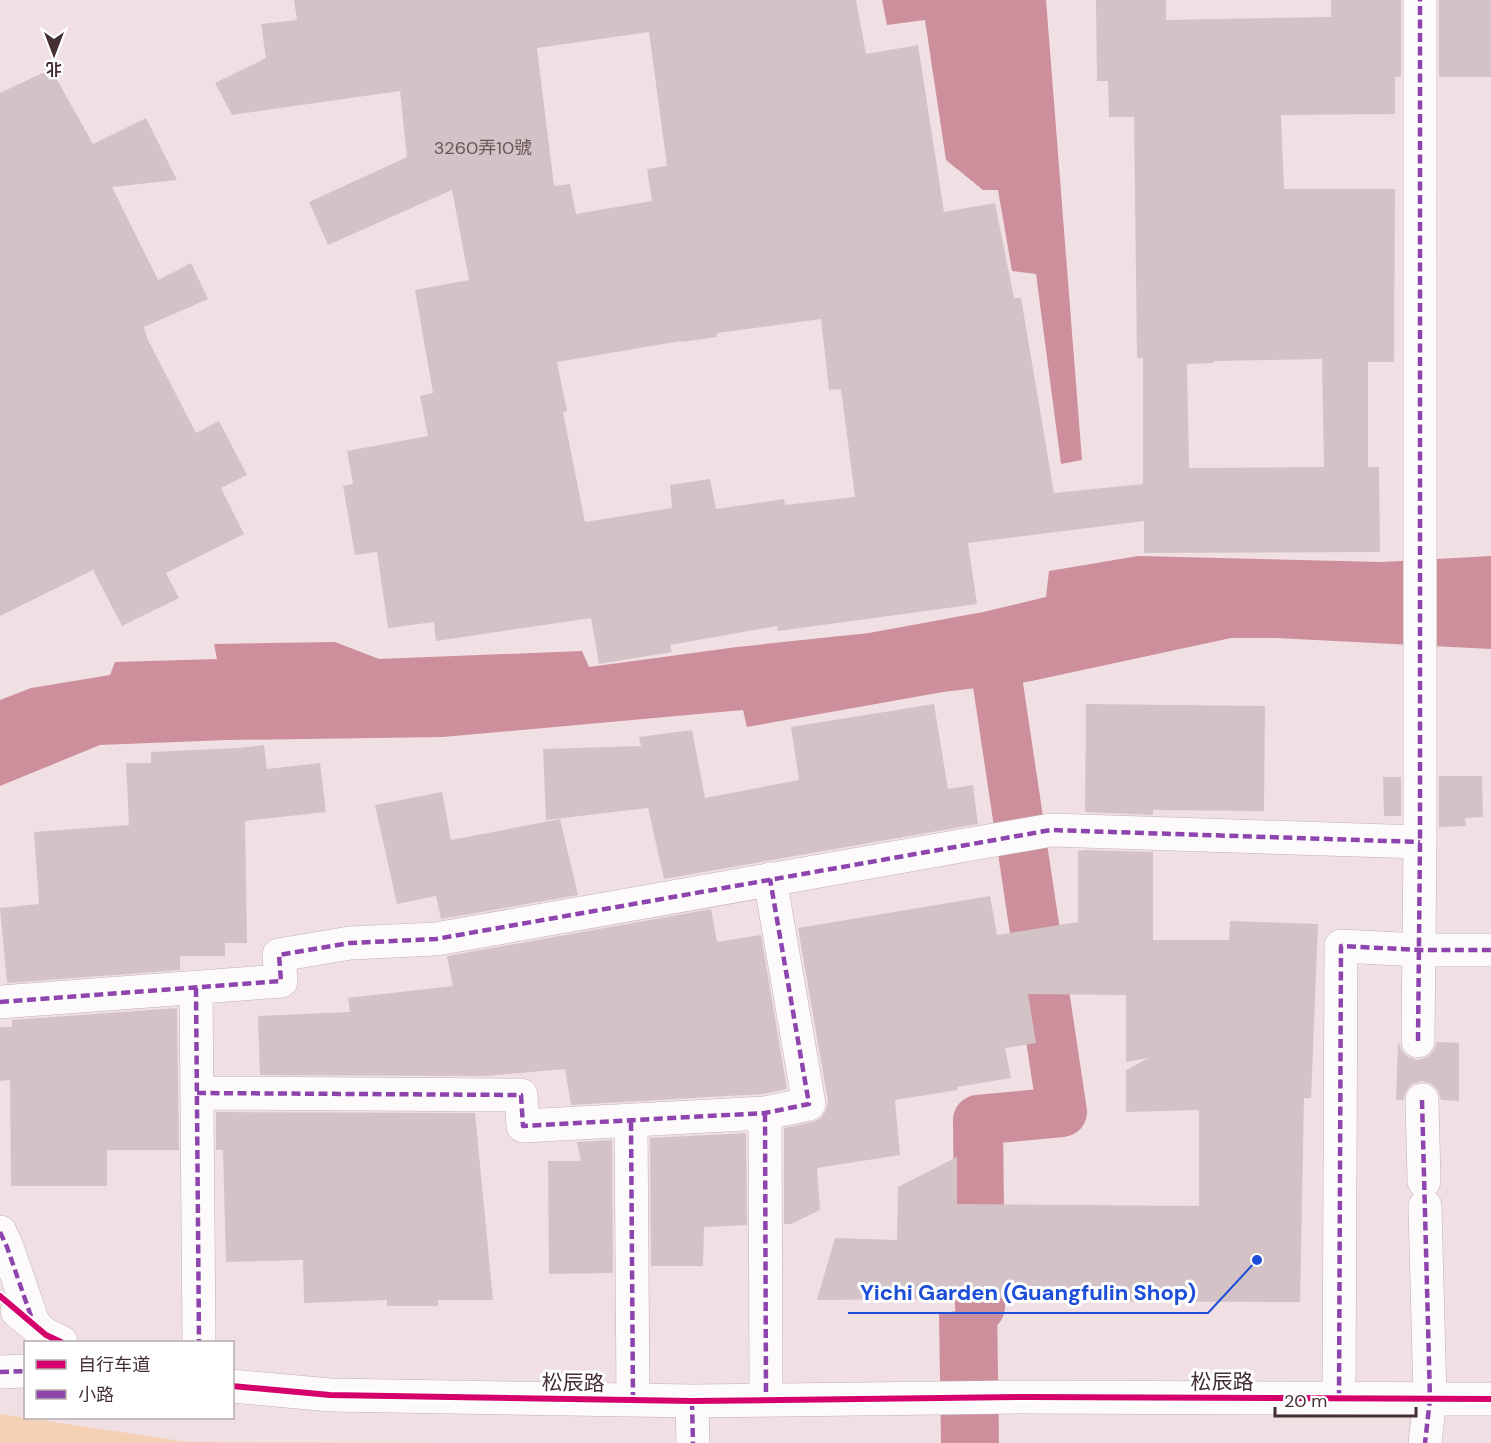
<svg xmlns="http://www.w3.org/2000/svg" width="1491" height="1443" font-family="'DM Sans','Noto Sans SC',sans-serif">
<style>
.green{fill:#f4d0b5}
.water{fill:#ce8f9c}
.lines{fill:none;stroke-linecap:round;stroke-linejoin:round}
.canal{stroke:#ce8f9c;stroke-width:50}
.building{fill:#d4c3c6;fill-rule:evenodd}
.minor-casing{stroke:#c1b0b3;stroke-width:34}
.minor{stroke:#fdfafb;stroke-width:33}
.quiet{stroke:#8e44ad;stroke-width:4.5;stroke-dasharray:9 4.5;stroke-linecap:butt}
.cycleway-casing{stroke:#fff;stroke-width:10}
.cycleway{stroke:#d6006c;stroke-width:6}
.labels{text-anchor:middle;stroke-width:6;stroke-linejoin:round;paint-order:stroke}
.number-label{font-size:18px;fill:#685558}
.street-label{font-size:21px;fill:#443033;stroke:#fff}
.leader{fill:none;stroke:#1d4ed8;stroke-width:2}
.callout-dot{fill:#1d4ed8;stroke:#fff;stroke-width:2}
.callout-label{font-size:22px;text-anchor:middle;font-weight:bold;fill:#1d4ed8;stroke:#fff;stroke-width:6;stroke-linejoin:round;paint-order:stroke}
</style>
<rect width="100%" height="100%" fill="#f1e0e3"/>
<path class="green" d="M 0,1414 L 188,1442 L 446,1443 L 0,1443 Z"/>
<path class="water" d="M 882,0 L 1046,0 L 1082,460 L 1061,464 L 1036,274 L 1012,271 L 998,190 L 983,190 L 946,160 L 925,20 L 887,25 Z
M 1138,556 L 1382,562 L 1491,556 L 1491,649 L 1276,638 L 1231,638 L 1027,682 L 943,692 L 747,727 L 743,710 L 443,737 L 227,740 L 100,745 L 0,786 L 0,700 L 31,688 L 110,675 L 115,662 L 217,659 L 214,644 L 335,642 L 379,659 L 582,651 L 589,667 L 737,647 L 869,633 L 983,612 L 1046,597 L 1049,571 Z
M 997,1304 L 999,1443 L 941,1443 L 939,1314 Z"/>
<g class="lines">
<path class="canal" d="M 980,1307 L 978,1120 L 1062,1112 L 998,685"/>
</g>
<path class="building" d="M 294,0 L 856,0 L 866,54 L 918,45 L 944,212 L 995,203 L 1014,298 L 1021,298 L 1054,493 L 1143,484 L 1143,358 L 1137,358 L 1134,117 L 1109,117 L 1108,81 L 1097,81 L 1096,0 L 1166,0 L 1166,20 L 1331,17 L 1331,0 L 1401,0 L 1401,77 L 1395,77 L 1395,114 L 1281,115 L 1284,189 L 1395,189 L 1394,362 L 1368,362 L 1368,467 L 1379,467 L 1380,552 L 1144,553 L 1144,521 L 968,543 L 977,604 L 778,631 L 777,626 L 670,645 L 672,652 L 599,664 L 591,618 L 436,641 L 434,622 L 388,628 L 377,552 L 355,555 L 343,486 L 353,484 L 347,451 L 428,436 L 420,396 L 433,393 L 415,290 L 469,280 L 452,190 L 328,245 L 309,202 L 407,157 L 400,91 L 232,115 L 215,83 L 266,58 L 261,24 L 297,20 ZM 649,32 L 667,166 L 647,169 L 652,201 L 576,214 L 570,184 L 554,186 L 537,48 ZM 821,319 L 829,390 L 841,389 L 855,497 L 785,505 L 784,499 L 716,509 L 710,479 L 670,485 L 672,508 L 585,522 L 563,412 L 567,411 L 557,362 L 681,341 L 681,342 L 717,337 L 717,333 ZM 1322,359 L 1324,467 L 1189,468 L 1187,364 L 1214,363 L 1214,361 Z
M 1439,0 L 1491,0 L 1491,77 L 1439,77 Z
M 51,69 L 93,144 L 146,118 L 177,180 L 112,187 L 158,280 L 191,263 L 208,299 L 144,327 L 148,340 L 196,433 L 219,421 L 247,475 L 221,488 L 244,534 L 166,573 L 179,598 L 122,626 L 93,570 L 0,616 L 0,93 Z
M 934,704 L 948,789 L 973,785 L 978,824 L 664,879 L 648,808 L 546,820 L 543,749 L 641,746 L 639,737 L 692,730 L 705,798 L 799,780 L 791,727 Z
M 1086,704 L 1265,706 L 1264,811 L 1153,810 L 1153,815 L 1085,812 Z
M 264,745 L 267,769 L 320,763 L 326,812 L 245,821 L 247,943 L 225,943 L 225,956 L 180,956 L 180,970 L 7,983 L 0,908 L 39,904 L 34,832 L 129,825 L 126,763 L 151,763 L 151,752 L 238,748 Z
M 1439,776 L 1482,776 L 1483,817 L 1465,818 L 1466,826 L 1439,827 Z
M 1383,777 L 1401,777 L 1401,816 L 1384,816 Z
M 442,792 L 451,840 L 560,819 L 578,895 L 441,919 L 436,896 L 397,904 L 375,805 Z
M 1085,850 L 1153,852 L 1153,940 L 1229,940 L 1230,921 L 1318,924 L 1311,1098 L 1304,1098 L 1300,1302 L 1026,1301 L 1026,1298 L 817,1300 L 835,1238 L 897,1240 L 898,1187 L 957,1157 L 957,1204 L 1199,1206 L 1199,1110 L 1126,1112 L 1126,1070 L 1149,1058 L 1126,1062 L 1126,995 L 1028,994 L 1036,1043 L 1005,1048 L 1011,1078 L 957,1087 L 957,1090 L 895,1100 L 900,1155 L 817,1168 L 820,1210 L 791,1224 L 784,1224 L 784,1128 L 813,1122 L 821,1118 L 826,1111 L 828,1101 L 798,928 L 990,896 L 997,935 L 1078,922 L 1078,851 Z
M 711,909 L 717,942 L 761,935 L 787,1089 L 763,1094 L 571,1105 L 565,1069 L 486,1076 L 260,1075 L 258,1016 L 350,1012 L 348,998 L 453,986 L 447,956 Z
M 177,1008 L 179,1150 L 107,1150 L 107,1186 L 11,1186 L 10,1080 L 0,1081 L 0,1027 L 12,1027 L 12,1020 Z
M 1398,1041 L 1402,1051 L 1408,1057 L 1417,1060 L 1428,1057 L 1434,1050 L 1437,1042 L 1459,1043 L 1459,1101 L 1441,1100 L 1438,1090 L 1431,1084 L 1422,1081 L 1412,1084 L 1406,1091 L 1403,1100 L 1396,1100 Z
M 216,1112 L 475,1113 L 493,1300 L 438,1300 L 438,1306 L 387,1306 L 387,1300 L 304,1303 L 303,1260 L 226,1262 L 223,1150 L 216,1150 Z
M 746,1133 L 747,1225 L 704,1227 L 703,1266 L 651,1266 L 650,1138 Z
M 612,1140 L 613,1273 L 549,1274 L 548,1161 L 581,1161 L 577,1142 Z"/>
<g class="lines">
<g class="minor-casing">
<path id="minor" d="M 196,988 L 199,1342
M 0,1002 L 281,981 L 279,955 L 350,943 L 436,939 L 1051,830 L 1420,842
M 1418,1041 L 1420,842 L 1420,0
M 197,1093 L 521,1095 L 523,1126 L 765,1113 L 809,1104 L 770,879
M 1422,1100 L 1424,1181
M 765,1113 L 766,1399
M 631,1122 L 633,1400
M 1425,1206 L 1430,1399 L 1425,1443
M 0,1232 L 7,1247 L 34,1325
M 17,1311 L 46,1335 L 61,1342
M 0,1372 L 26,1371
M 232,1386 L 330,1395 L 692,1401 L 1025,1397 L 1491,1399
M 1339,1399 L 1341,946 L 1420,950 L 1491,950
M 692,1401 L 693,1443"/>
</g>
<use href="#minor" class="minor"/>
<path class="quiet" d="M 196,988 L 199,1342
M 0,1002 L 281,981 L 279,955 L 350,943 L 436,939 L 1051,830 L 1420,842
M 1418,1041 L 1420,842 L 1420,0
M 197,1093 L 521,1095 L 523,1126 L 765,1113 L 809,1104 L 770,879
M 1422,1100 L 1430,1399 L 1425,1443
M 765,1113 L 766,1399
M 631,1122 L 633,1400
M 0,1232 L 7,1247 L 33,1322
M 0,1372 L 26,1371
M 1339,1399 L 1341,946 L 1420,950 L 1491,950
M 692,1401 L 693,1443"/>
<g class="cycleway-casing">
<path id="cycleway" d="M 0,1296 L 46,1335 L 61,1342
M 232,1386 L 330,1395 L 692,1401 L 1025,1397 L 1491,1399"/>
</g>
<use href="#cycleway" class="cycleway"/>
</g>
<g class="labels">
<g class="number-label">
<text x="483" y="154">3260弄10號</text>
</g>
<g class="street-label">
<text x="1222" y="1389">松辰路</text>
<text transform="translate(573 1383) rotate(1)" y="7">松辰路</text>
</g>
</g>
<path class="leader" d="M1257 1260L1208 1313H848"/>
<circle class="callout-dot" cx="1257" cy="1260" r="6"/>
<g class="callout-label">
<text x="1028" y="1300">Yichi Garden (Guangfulin Shop)</text>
</g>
<rect x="24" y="1341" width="210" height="78" fill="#ffffff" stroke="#b4acad" stroke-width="1.5"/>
<rect x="36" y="1360" width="30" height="9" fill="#d6006c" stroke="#b4acad" stroke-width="1.5"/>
<text x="78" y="1371" font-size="18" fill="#443033">自行车道</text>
<rect x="36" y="1390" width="30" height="9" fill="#8e44ad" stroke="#b4acad" stroke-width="1.5"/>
<text x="78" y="1401" font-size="18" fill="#443033">小路</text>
<g transform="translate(54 54) rotate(180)" stroke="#ffffff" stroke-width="4.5" paint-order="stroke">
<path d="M0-4.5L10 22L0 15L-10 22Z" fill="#443033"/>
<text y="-9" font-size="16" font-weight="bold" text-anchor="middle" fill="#443033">北</text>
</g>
<path d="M1275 1407v9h141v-9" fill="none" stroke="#443033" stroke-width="3"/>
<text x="1284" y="1407" font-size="18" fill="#443033" stroke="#ffffff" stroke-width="4.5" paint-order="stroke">20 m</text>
</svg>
